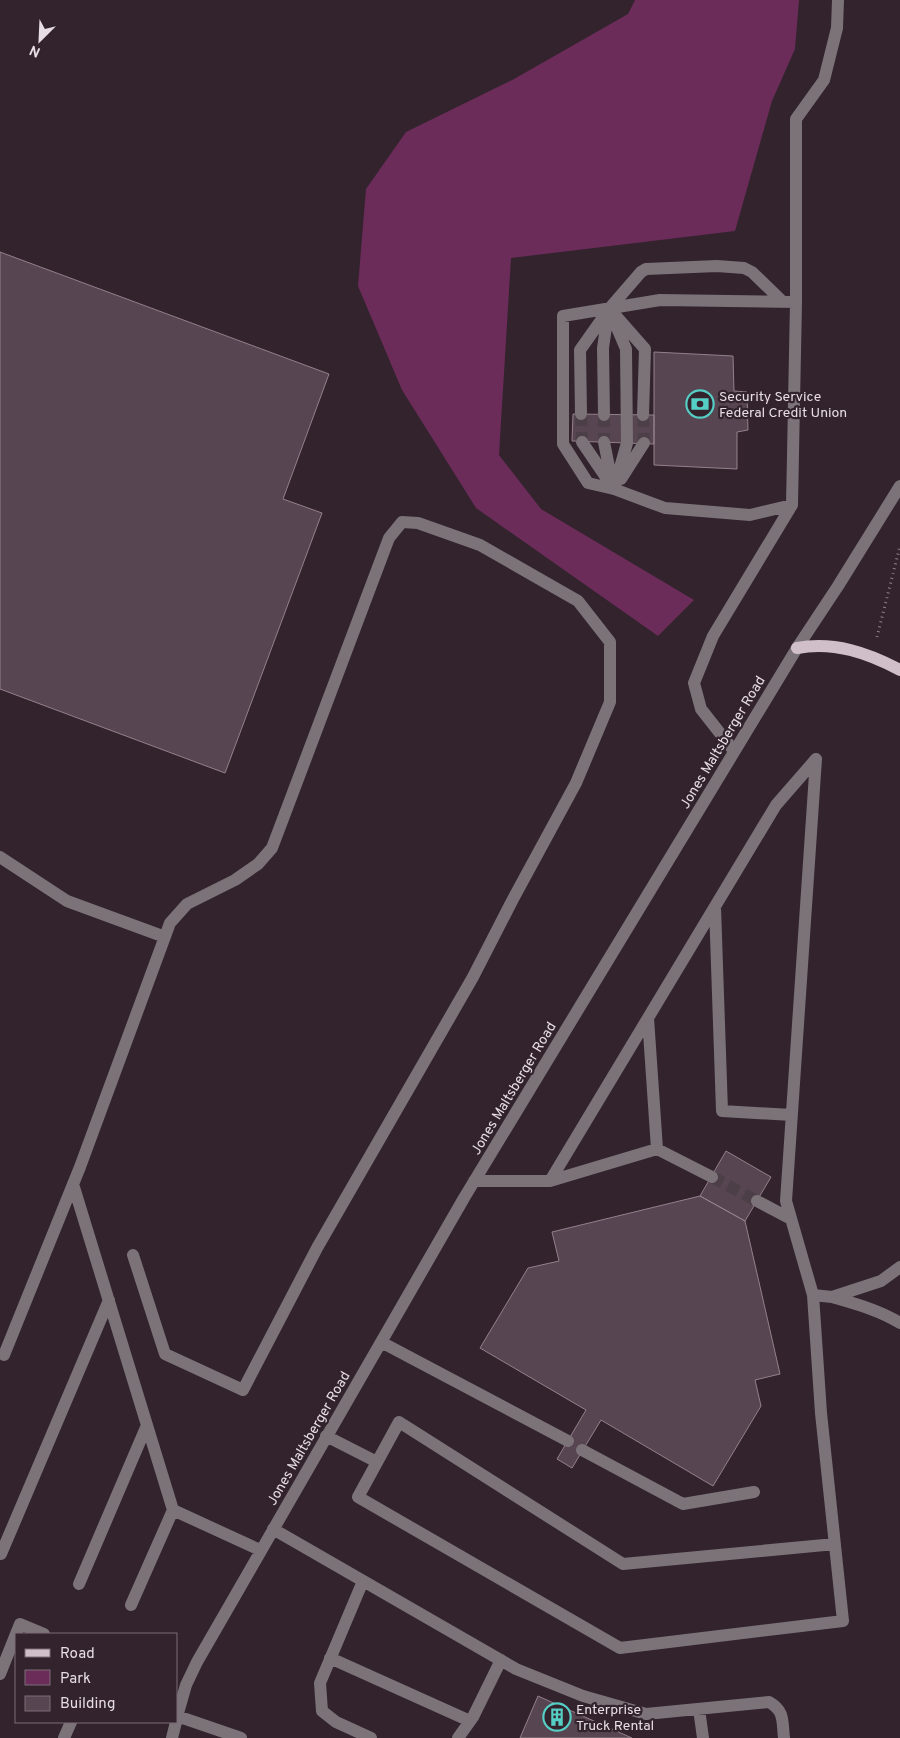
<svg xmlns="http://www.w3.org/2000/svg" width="900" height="1738" font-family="Overpass,sans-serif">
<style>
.green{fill:#6b2c5a}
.building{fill:#574651;stroke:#94808d}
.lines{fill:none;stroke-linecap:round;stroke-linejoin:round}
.minor-tunnel{stroke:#4d3f48;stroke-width:12;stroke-dasharray:12 6;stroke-linecap:butt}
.path{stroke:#8e8189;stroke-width:3;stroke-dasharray:1 4;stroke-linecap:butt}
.minor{stroke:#7b7378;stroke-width:12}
.major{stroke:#d0bec9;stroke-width:12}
.labels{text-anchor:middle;stroke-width:4.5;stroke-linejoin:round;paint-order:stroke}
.poi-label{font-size:14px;fill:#e7dde3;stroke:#32232d;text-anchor:start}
.street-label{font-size:14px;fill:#e7dde3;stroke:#32232d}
</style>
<rect width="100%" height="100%" fill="#32232d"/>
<path class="green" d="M 635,0 L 799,0 L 795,49 L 772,101 L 735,231 L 511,258 L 499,455 L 541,509 L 694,600 L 658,636 L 476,508 L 402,390 L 358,286 L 366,189 L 406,132 L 514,79 L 628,14 Z"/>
<path class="building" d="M 0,252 L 329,374 L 283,499 L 322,513 L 225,773 L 0,689 Z
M 654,352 L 733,356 L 734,391 L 747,392 L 748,430 L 737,432 L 737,469 L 654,465 Z
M 573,414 L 654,415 L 654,444 L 572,441 Z
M 726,1151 L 771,1177 L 745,1221 L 700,1196 Z
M 700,1196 L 745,1221 L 780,1374 L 755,1380 L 761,1406 L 713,1486 L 601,1420 L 572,1468 L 557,1459 L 586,1410 L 480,1348 L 528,1268 L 559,1261 L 552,1232 Z
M 538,1696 L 632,1738 L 520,1738 Z"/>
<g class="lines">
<path class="minor-tunnel" d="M 581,414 L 582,442
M 604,415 L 604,442
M 643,415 L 644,443
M 712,1177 L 757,1201"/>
<path class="path" d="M 877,637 L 900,546"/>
<path class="minor" d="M 796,302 L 796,119 L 824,80 L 837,28 L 838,0
M 609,309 L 626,349 L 627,443 L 614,489
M 616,316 L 645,349 L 643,415
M 581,414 L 580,350 L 609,309 L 641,272 L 646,269 L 717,266 L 744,268 L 752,272 L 783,302
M 604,415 L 603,348 L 608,313
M 582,442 L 614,489
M 604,442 L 612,482
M 621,479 L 644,443
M 734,751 L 701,709 L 694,683 L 713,636 L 792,505 L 796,302 L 660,300 L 563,316 L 563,444 L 588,483 L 614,489 L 665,508 L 750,515 L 792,505
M 0,857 L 67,901 L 165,937
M 715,907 L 722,1111 L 792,1115
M 657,1149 L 712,1177
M 474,1181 L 550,1181 L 776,805 L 816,759 L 786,1201 L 813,1295
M 550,1181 L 657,1149 L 648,1018
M 73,1184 L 173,1510 L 260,1550
M 757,1201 L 791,1219
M 900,1267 L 881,1281 L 832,1297 C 856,1304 879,1310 900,1323
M 832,1297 L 813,1295 L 821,1413 L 843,1621 L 620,1648 L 358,1497 L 399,1422 L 623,1564 L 835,1544
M 381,1342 L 568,1441
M 4,1355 L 80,1167 L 170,923 L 187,904 L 235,880 L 258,864 L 272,848 L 389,538 L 402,522 L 418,523 L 480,545 L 578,601 L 610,642 L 610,702 L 576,783 L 512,901 L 473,977 L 317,1248 L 243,1390 L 165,1354 L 133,1255
M 326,1436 L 377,1462
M 582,1450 L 683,1504 L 754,1492
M 273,1529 L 516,1669 L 583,1696 L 646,1714 L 769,1702 C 785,1711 782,1721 784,1738
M 1,1554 L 109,1300
M 363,1581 L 320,1683 L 322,1711 L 336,1722 L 371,1738
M 79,1584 L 147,1425
M 131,1605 L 173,1510
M 330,1658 L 470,1721
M 0,1674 L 20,1624 L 44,1634
M 699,1709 L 703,1738
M 177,1716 L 241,1738
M 176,1720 L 186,1685 L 197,1662 L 464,1198 L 797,648 L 838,586 L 900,486
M 64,1738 L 71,1722
M 172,1738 L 176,1722
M 458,1738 L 473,1717 L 501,1660"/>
<path class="major" d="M 797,648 C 834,641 868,653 900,670"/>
</g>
<defs>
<g id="bank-ring" transform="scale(1.4375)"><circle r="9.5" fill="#32232d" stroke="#55cec5" stroke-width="1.5"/><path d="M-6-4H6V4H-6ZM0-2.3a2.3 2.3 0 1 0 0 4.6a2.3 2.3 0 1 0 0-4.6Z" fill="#55cec5"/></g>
<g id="building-ring" transform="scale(1.4375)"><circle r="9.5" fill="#32232d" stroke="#55cec5" stroke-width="1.5"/><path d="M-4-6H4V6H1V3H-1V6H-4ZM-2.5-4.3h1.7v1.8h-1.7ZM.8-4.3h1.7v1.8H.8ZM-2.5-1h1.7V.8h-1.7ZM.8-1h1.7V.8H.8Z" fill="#55cec5"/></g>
</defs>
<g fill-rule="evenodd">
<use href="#bank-ring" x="700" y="404"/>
<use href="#building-ring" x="557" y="1717"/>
</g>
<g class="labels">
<g class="poi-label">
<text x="719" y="401">Security Service<tspan x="719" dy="16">Federal Credit Union</tspan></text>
<text x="576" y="1714">Enterprise<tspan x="576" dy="16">Truck Rental</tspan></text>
</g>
<g class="street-label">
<text transform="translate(722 742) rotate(-59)" y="5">Jones Maltsberger Road</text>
<text transform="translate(513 1088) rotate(-59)" y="5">Jones Maltsberger Road</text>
<text transform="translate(308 1438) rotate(-60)" y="5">Jones Maltsberger Road</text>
</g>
</g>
<rect x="15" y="1633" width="162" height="90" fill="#32232d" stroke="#7a6d76"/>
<rect x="25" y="1649" width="25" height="8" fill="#d0bec9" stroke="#7a6d76"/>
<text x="60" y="1658" font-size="15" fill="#e7dde3">Road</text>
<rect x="25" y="1670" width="25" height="15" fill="#6b2c5a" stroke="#7a6d76"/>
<text x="60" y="1683" font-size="15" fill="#e7dde3">Park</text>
<rect x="25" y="1696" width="25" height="15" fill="#574651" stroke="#7a6d76"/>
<text x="60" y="1708" font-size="15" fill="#e7dde3">Building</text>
<g transform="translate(40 40) rotate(204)" stroke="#32232d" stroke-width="4" paint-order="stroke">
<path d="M0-4L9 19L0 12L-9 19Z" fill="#e7dde3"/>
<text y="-8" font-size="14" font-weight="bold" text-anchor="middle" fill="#e7dde3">N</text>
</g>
</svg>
